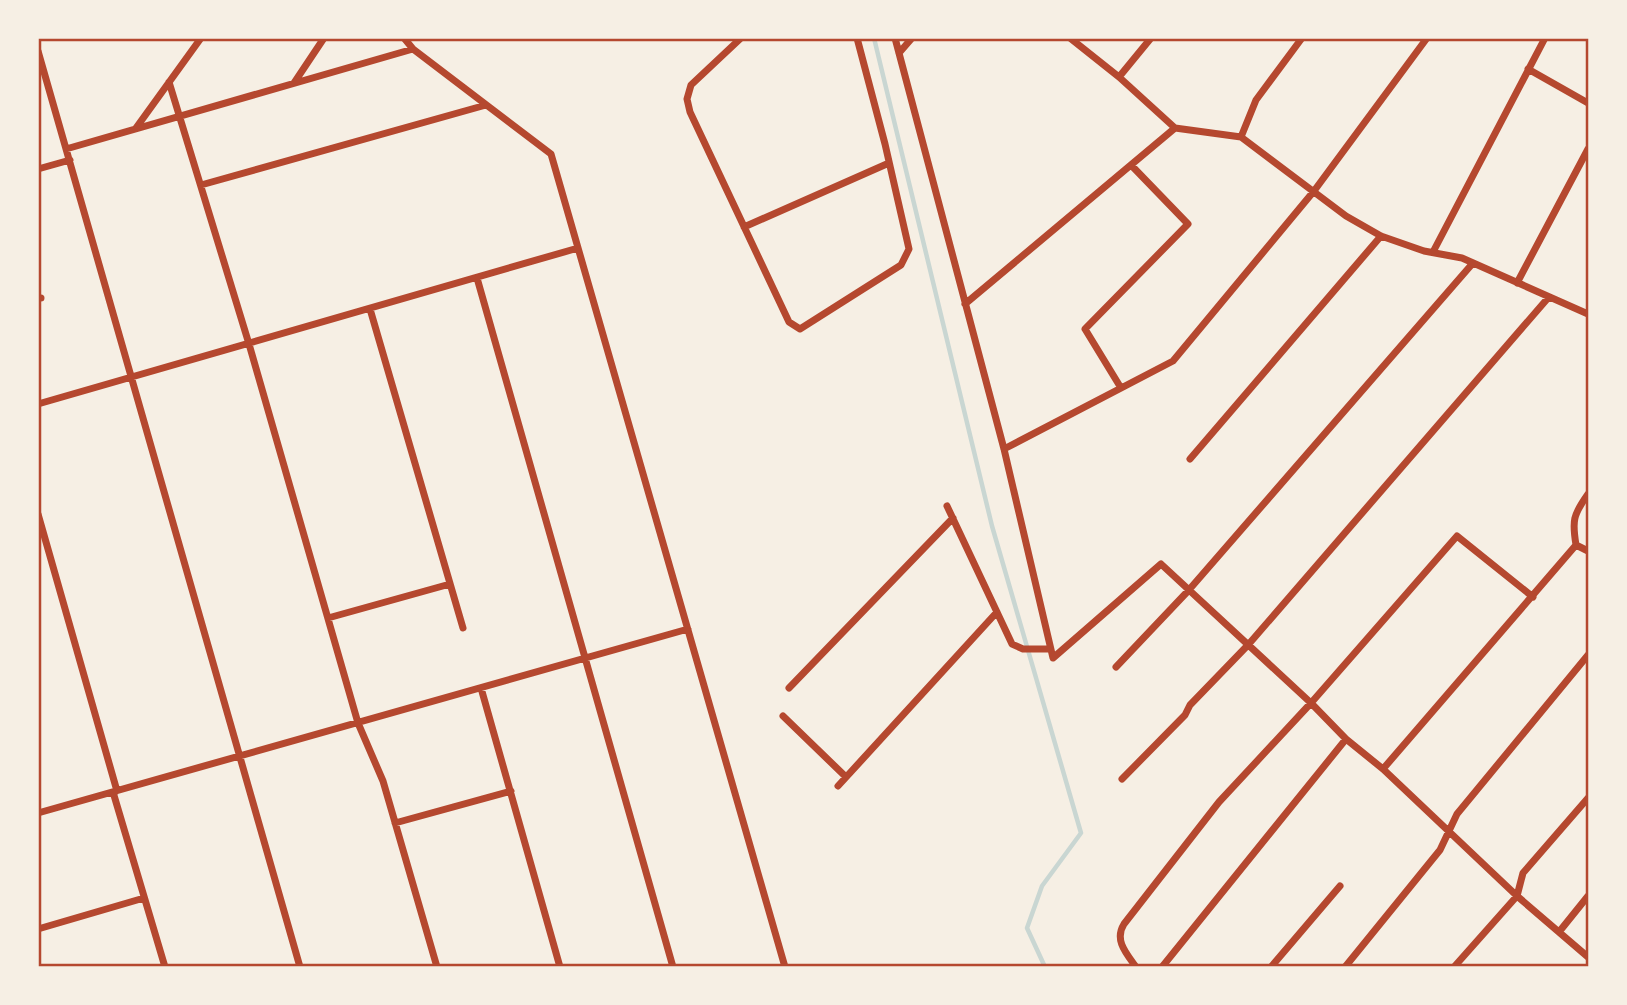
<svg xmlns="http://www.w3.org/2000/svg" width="1627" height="1005" font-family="'DejaVu Sans',sans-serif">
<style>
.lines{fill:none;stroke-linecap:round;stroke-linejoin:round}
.stream{stroke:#c9d6d2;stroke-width:4.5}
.minor{stroke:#b5482f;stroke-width:7}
.neatline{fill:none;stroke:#b5482f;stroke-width:2.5}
</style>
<rect width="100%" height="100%" fill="#f6efe4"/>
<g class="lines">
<path class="stream" d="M 874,38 L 992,526 L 1081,833 L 1042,886 L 1027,928 L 1045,967"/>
<path class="minor" d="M 404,38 L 413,49 L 551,154 L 785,967
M 741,38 L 691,85 L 687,99 L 690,112 L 789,322 L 800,329 L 901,265 L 909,249 L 885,144 L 857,38
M 895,38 L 1004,449 L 1053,658 L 1161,564 L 1311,703 L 1346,739 L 1383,769 L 1517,896 L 1588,957
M 1070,38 L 1119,77 L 1151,38
M 1302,38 L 1256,100 L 1241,137 L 1346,216 L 1381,236 L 1424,251 L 1462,258 L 1588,314
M 38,51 L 300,967
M 899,53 L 912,38
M 1528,69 L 1588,103
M 1119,77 L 1175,128 L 1241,137
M 169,82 L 249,344 L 358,723 L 383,781 L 437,967
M 294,83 L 324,38
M 136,128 L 201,38
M 66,149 L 413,49
M 38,169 L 70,160
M 201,185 L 486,105
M 744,227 L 889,163
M 1433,252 L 1545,38
M 477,278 L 673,967
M 1517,283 L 1588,149
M 38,298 L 41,298
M 965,304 L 1175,128
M 370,309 L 463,628
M 1121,388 L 1085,329 L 1188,224 L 1131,165
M 38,404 L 578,248
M 1004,449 L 1173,361 L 1314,191 L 1427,38
M 1190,459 L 1381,236
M 947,506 L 1012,644 L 1023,649 L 1050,649
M 38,514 L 117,791
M 1576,545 C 1572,521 1573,515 1588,494
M 1576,545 L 1588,551
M 328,618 L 450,584
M 1116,667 L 1188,591 L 1473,263
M 481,688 L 560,967
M 789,688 L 953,518
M 783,716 L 846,777
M 1383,769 L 1576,545
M 1122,779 L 1185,715 L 1190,705 L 1248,645 L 1548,298
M 838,786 L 997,612
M 113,792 L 165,967
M 38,813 L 688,629
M 395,823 L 511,791
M 38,929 L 144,898
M 1559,932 L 1588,896
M 1136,967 C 1126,953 1114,940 1124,924 L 1219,802 L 1311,703 L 1457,536 L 1533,597
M 1162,967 L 1346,739
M 1271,967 L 1340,886
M 1345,967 L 1440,850 L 1457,814 L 1588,655
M 1454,967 L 1517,896 L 1523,873 L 1588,798"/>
</g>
<rect width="1627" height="1005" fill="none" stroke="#f6efe4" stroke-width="80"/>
<rect x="40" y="40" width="1547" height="925" class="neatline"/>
</svg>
